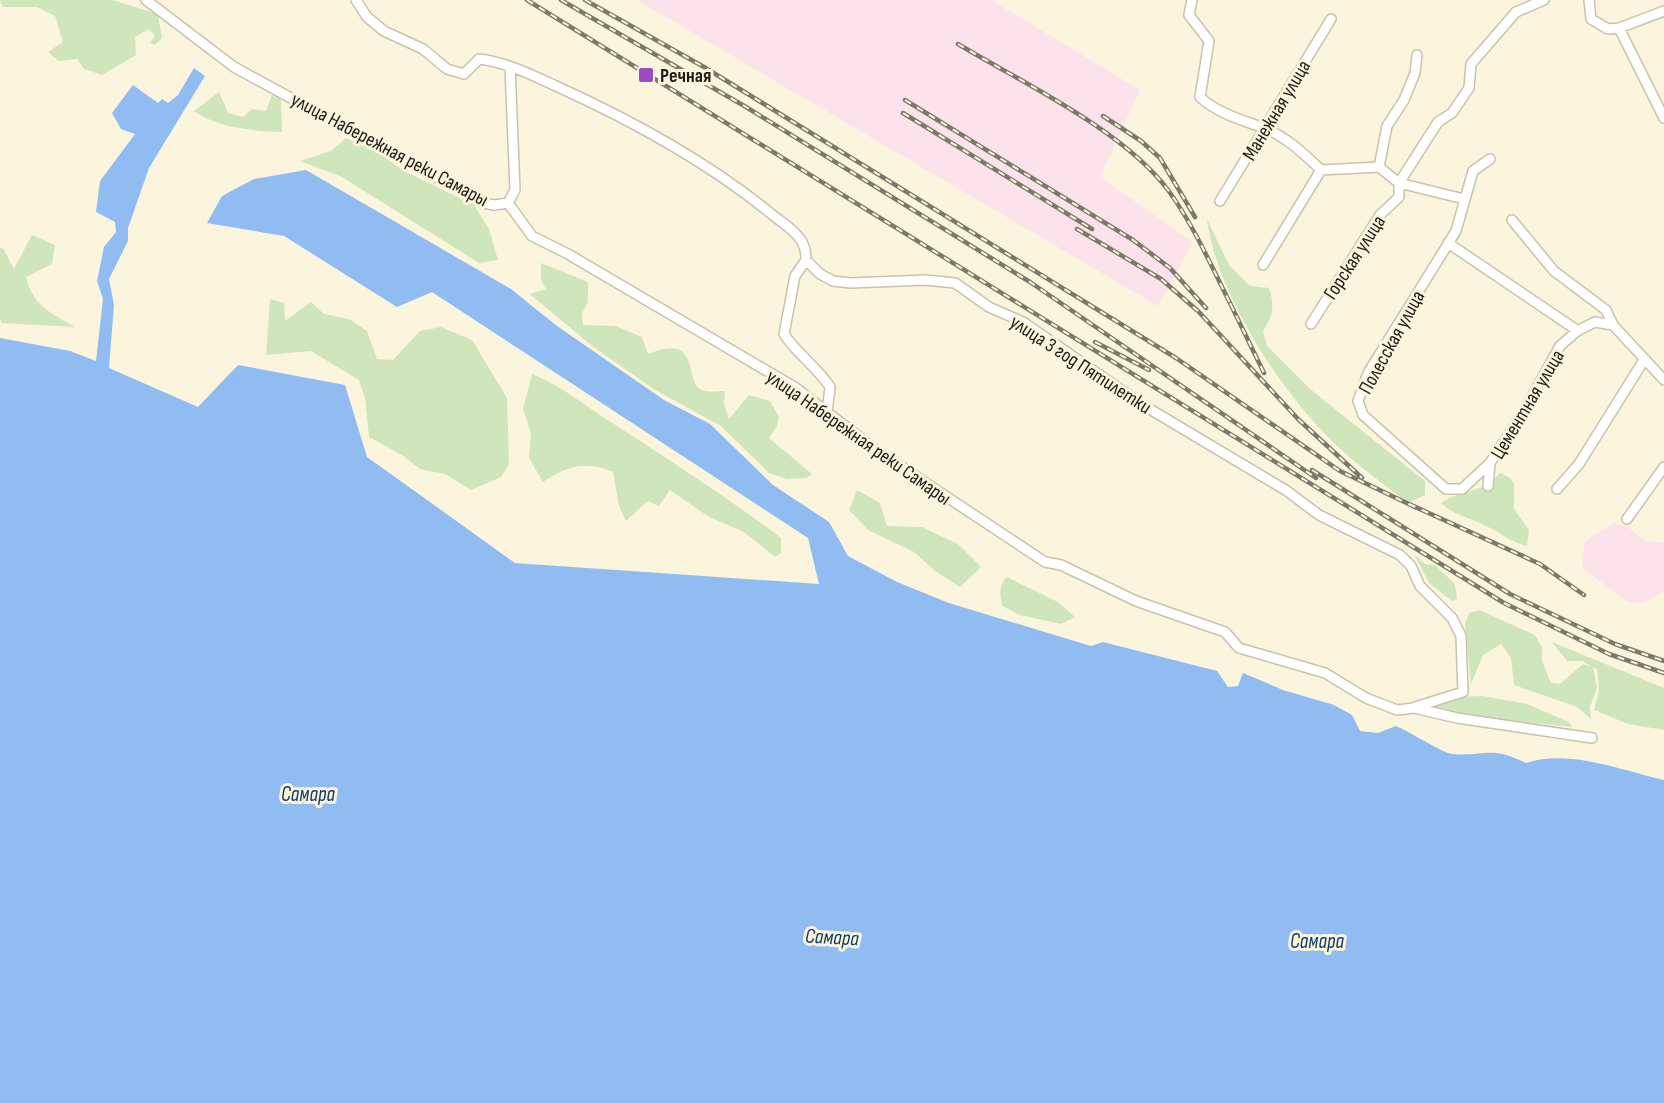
<svg xmlns="http://www.w3.org/2000/svg" width="1664" height="1103" font-family="'Sofia Sans Condensed',sans-serif">
<style>
.industrial{fill:#fce3eb}
.green{fill:#cfe6bc}
.water{fill:#90bcf1}
.lines{fill:none;stroke-linecap:round;stroke-linejoin:round}
.minor-casing{stroke:#c9c3ac;stroke-width:12}
.minor{stroke:#fff;stroke-width:9}
.rail-casing{stroke:#7d796a;stroke-width:4.5}
.rail{stroke:#fbf5dd;stroke-width:2;stroke-dasharray:7;stroke-linecap:butt}
.poi-dot{fill:#9a4bbc;stroke:#fbf5dd;stroke-width:2}
.labels{text-anchor:middle;stroke-width:6;stroke-linejoin:round;paint-order:stroke}
.poi-label{font-size:20px;font-weight:bold;fill:#201e16;stroke:#fbf5dd;text-anchor:start}
.street-label{font-size:20px;fill:#201e16;stroke:#fbf5dd}
.water-label{font-size:21px;font-style:italic;fill:#0f3b6b;stroke:#fbf5dd}
</style>
<rect width="100%" height="100%" fill="#fbf5dd"/>
<path class="industrial" d="M 637,0 L 991,0 L 1140,90 L 1100,177 L 1193,242 L 1158,306 Z
M 1614,523 L 1628,527 L 1645,541 L 1664,543 L 1664,591 L 1641,604 L 1626,601 L 1582,568 L 1585,541 Z"/>
<path class="green" d="M 0,0 L 112,0 L 158,14 L 162,38 L 155,45 L 150,43 L 155,36 L 149,29 L 135,37 L 136,55 L 102,75 L 84,69 L 77,59 L 59,61 L 48,52 L 63,42 L 55,16 L 37,7 L 3,7 Z
M 219,92 L 228,113 L 243,117 L 252,109 L 266,111 L 272,95 L 281,100 L 282,132 C 254,131 217,128 194,111 Z
M 346,138 L 383,156 L 404,171 L 474,205 L 489,229 L 498,260 L 479,263 L 342,177 L 300,161 L 331,151 Z
M 1207,219 L 1229,265 L 1250,286 L 1269,288 C 1275,306 1273,316 1263,331 L 1267,346 L 1310,389 L 1425,481 L 1425,495 L 1408,503 C 1381,482 1351,461 1327,436 C 1276,384 1216,291 1207,219 Z
M 32,235 L 55,245 L 52,264 L 26,277 C 33,306 51,313 75,327 L 2,323 L 0,319 L 0,247 L 4,250 L 14,269 Z
M 541,263 L 588,282 L 588,302 L 582,313 L 583,325 L 616,326 L 642,337 L 648,354 C 703,331 683,383 702,390 C 708,393 718,391 725,391 L 724,404 L 729,419 L 749,395 L 770,401 L 779,417 L 777,426 L 769,438 L 812,474 L 807,478 L 787,479 L 769,473 L 721,426 L 655,390 L 592,346 L 530,294 L 546,289 L 541,280 Z
M 270,299 L 284,303 L 285,321 L 311,302 L 324,314 L 349,319 L 367,331 L 377,359 L 393,360 L 420,331 L 441,327 L 472,340 L 507,398 L 509,464 L 501,477 L 471,490 L 445,474 L 420,469 L 402,455 L 369,437 L 365,398 L 359,380 L 311,351 L 266,355 Z
M 532,374 C 563,386 586,407 614,424 C 671,461 727,497 781,538 L 781,553 L 775,557 L 744,532 L 709,517 L 670,490 L 659,506 L 648,501 L 626,521 L 619,506 L 613,472 C 587,460 566,466 543,482 L 529,458 L 531,433 L 523,409 Z
M 1500,473 L 1509,477 L 1514,483 L 1514,509 L 1529,530 L 1527,546 C 1510,542 1500,532 1484,525 C 1468,517 1455,516 1441,503 C 1462,488 1479,496 1500,473 Z
M 857,490 L 880,503 L 887,526 L 922,527 L 958,544 L 981,567 L 960,587 L 935,571 L 914,552 L 868,530 L 849,510 Z
M 1414,554 L 1425,564 L 1435,565 L 1455,584 L 1457,599 L 1452,601 L 1429,583 Z
M 1007,577 L 1058,602 L 1075,617 L 1061,624 L 1020,615 L 1002,606 C 1000,594 998,586 1007,577 Z
M 1479,610 L 1535,635 L 1542,648 L 1542,661 L 1551,683 L 1560,684 L 1583,664 L 1592,667 L 1582,661 L 1567,661 L 1552,642 L 1664,688 L 1664,730 L 1628,724 L 1594,710 L 1599,691 L 1597,669 L 1593,667 L 1597,688 L 1590,707 L 1591,719 L 1577,707 L 1514,685 L 1511,658 L 1501,644 L 1483,655 L 1471,684 L 1465,624 L 1469,613 Z
M 1483,696 L 1527,704 L 1569,722 L 1572,727 L 1469,716 L 1429,708 L 1458,697 Z"/>
<path class="water" d="M 194,68 L 205,76 L 149,168 L 128,228 L 128,241 L 109,279 L 114,305 L 109,368 L 198,407 L 238,365 L 345,385 L 367,457 L 515,563 L 819,584 L 808,538 L 432,292 L 397,307 L 284,236 L 207,223 L 222,196 L 254,179 L 306,170 L 511,289 L 557,326 L 664,400 L 710,424 L 773,485 L 829,522 L 848,556 L 897,582 L 949,603 L 1091,646 L 1103,642 L 1217,671 L 1228,687 L 1238,686 L 1243,673 L 1283,690 L 1334,705 L 1352,715 L 1360,731 L 1378,733 L 1396,726 C 1408,731 1443,753 1452,754 C 1486,757 1489,745 1526,763 C 1570,749 1620,770 1664,780 L 1664,1103 L 0,1103 L 0,338 L 70,351 L 96,361 L 103,299 L 97,281 L 104,247 L 116,232 L 115,222 L 96,212 L 100,181 L 135,134 L 121,129 L 112,113 L 133,85 L 158,103 L 162,99 L 168,103 L 178,95 Z"/>
<g class="lines">
<g class="minor-casing">
<path id="minor" d="M 146,0 L 234,67 L 483,203 L 494,205 L 508,203 L 532,236 L 568,254 L 796,388 L 876,450 L 1045,562 L 1061,565 L 1136,601 L 1225,632 L 1239,648 L 1325,673 L 1366,698 L 1397,710 L 1414,708 L 1457,718 L 1592,738
M 356,0 L 367,17 L 384,31 L 423,49 L 447,69 L 464,74 L 479,59 C 506,62 532,75 556,86 C 631,120 705,160 769,212 C 778,220 793,228 800,239 C 805,245 806,252 806,260 L 820,274 L 833,281 L 851,283 L 925,280 L 955,283 L 989,307 L 1023,322 L 1143,405 L 1287,491 L 1319,515 L 1400,555 L 1411,566 L 1420,586 L 1452,618 L 1461,636 L 1463,692 L 1415,707
M 1192,0 L 1189,15 L 1209,41 L 1200,97 C 1217,113 1242,120 1264,128 C 1287,137 1304,154 1321,170 L 1379,167 L 1399,183 L 1464,199
M 1589,0 L 1591,19 L 1608,29 L 1619,28 L 1664,11
M 1619,28 L 1664,118
M 1379,167 L 1387,126 L 1404,100 L 1415,73 L 1417,55
M 1220,201 L 1331,19
M 508,203 L 515,190 L 510,67
M 1512,220 L 1554,271 L 1606,310 L 1613,325 L 1664,380
M 1448,243 L 1578,331
M 806,260 L 795,276 L 784,334 C 797,354 817,367 830,387 L 827,413
M 1263,265 L 1321,170
M 1311,324 L 1380,215 L 1399,197 L 1399,183 L 1438,122 L 1452,113 L 1469,88 L 1471,64 L 1516,12 L 1544,0
M 1490,463 L 1462,489 L 1446,489 L 1363,415 L 1358,401 L 1368,373 L 1456,231 L 1473,171 L 1490,159
M 1488,486 L 1490,463 L 1524,411 L 1560,346 L 1577,331 L 1595,322 L 1613,325
M 1557,489 L 1579,464 L 1644,360
M 1627,519 L 1664,467"/>
</g>
<use href="#minor" class="minor"/>
<g class="rail-casing">
<path id="rail" d="M 527,0 L 1504,603 L 1609,654 L 1664,673
M 561,0 L 746,107 L 1030,282 L 1316,478
M 585,0 L 704,67 L 1176,358 L 1340,471 L 1417,508
M 958,44 C 1023,83 1123,130 1168,190 C 1195,227 1213,270 1234,311
M 905,100 L 1133,240 L 1170,268 L 1206,308
M 903,113 L 1092,229
M 1103,116 L 1141,141 L 1160,158 L 1195,217
M 1077,229 L 1161,279 L 1198,311 L 1298,419 L 1362,478
M 1230,303 L 1264,373
M 1095,342 L 1149,370
M 1312,470 L 1510,594 L 1615,644 L 1664,661
M 1409,504 L 1540,564 L 1584,595"/>
</g>
<use href="#rail" class="rail"/>
</g>
<rect class="poi-dot" x="638" y="67" width="16" height="16" rx="3"/>
<g class="labels">
<g class="poi-label">
<text x="660" y="82">Речная</text>
</g>
<g class="street-label">
<text transform="translate(1276 110) rotate(-59)" y="7">Манежная улица</text>
<text transform="translate(390 149) rotate(28)" y="7">улица Набережная реки Самары</text>
<text transform="translate(1354 257) rotate(-57)" y="7">Горская улица</text>
<text transform="translate(1391 342) rotate(-61)" y="7">Полесская улица</text>
<text transform="translate(1081 364) rotate(33)" y="7">улица 3 год Пятилетки</text>
<text transform="translate(1527 404) rotate(-59)" y="7">Цементная улица</text>
<text transform="translate(859 437) rotate(35)" y="7">улица Набережная реки Самары</text>
</g>
<g class="water-label">
<text x="308" y="801">Самара</text>
<text transform="translate(832 937) rotate(3)" y="7">Самара</text>
<text x="1317" y="948">Самара</text>
</g>
</g>
</svg>
